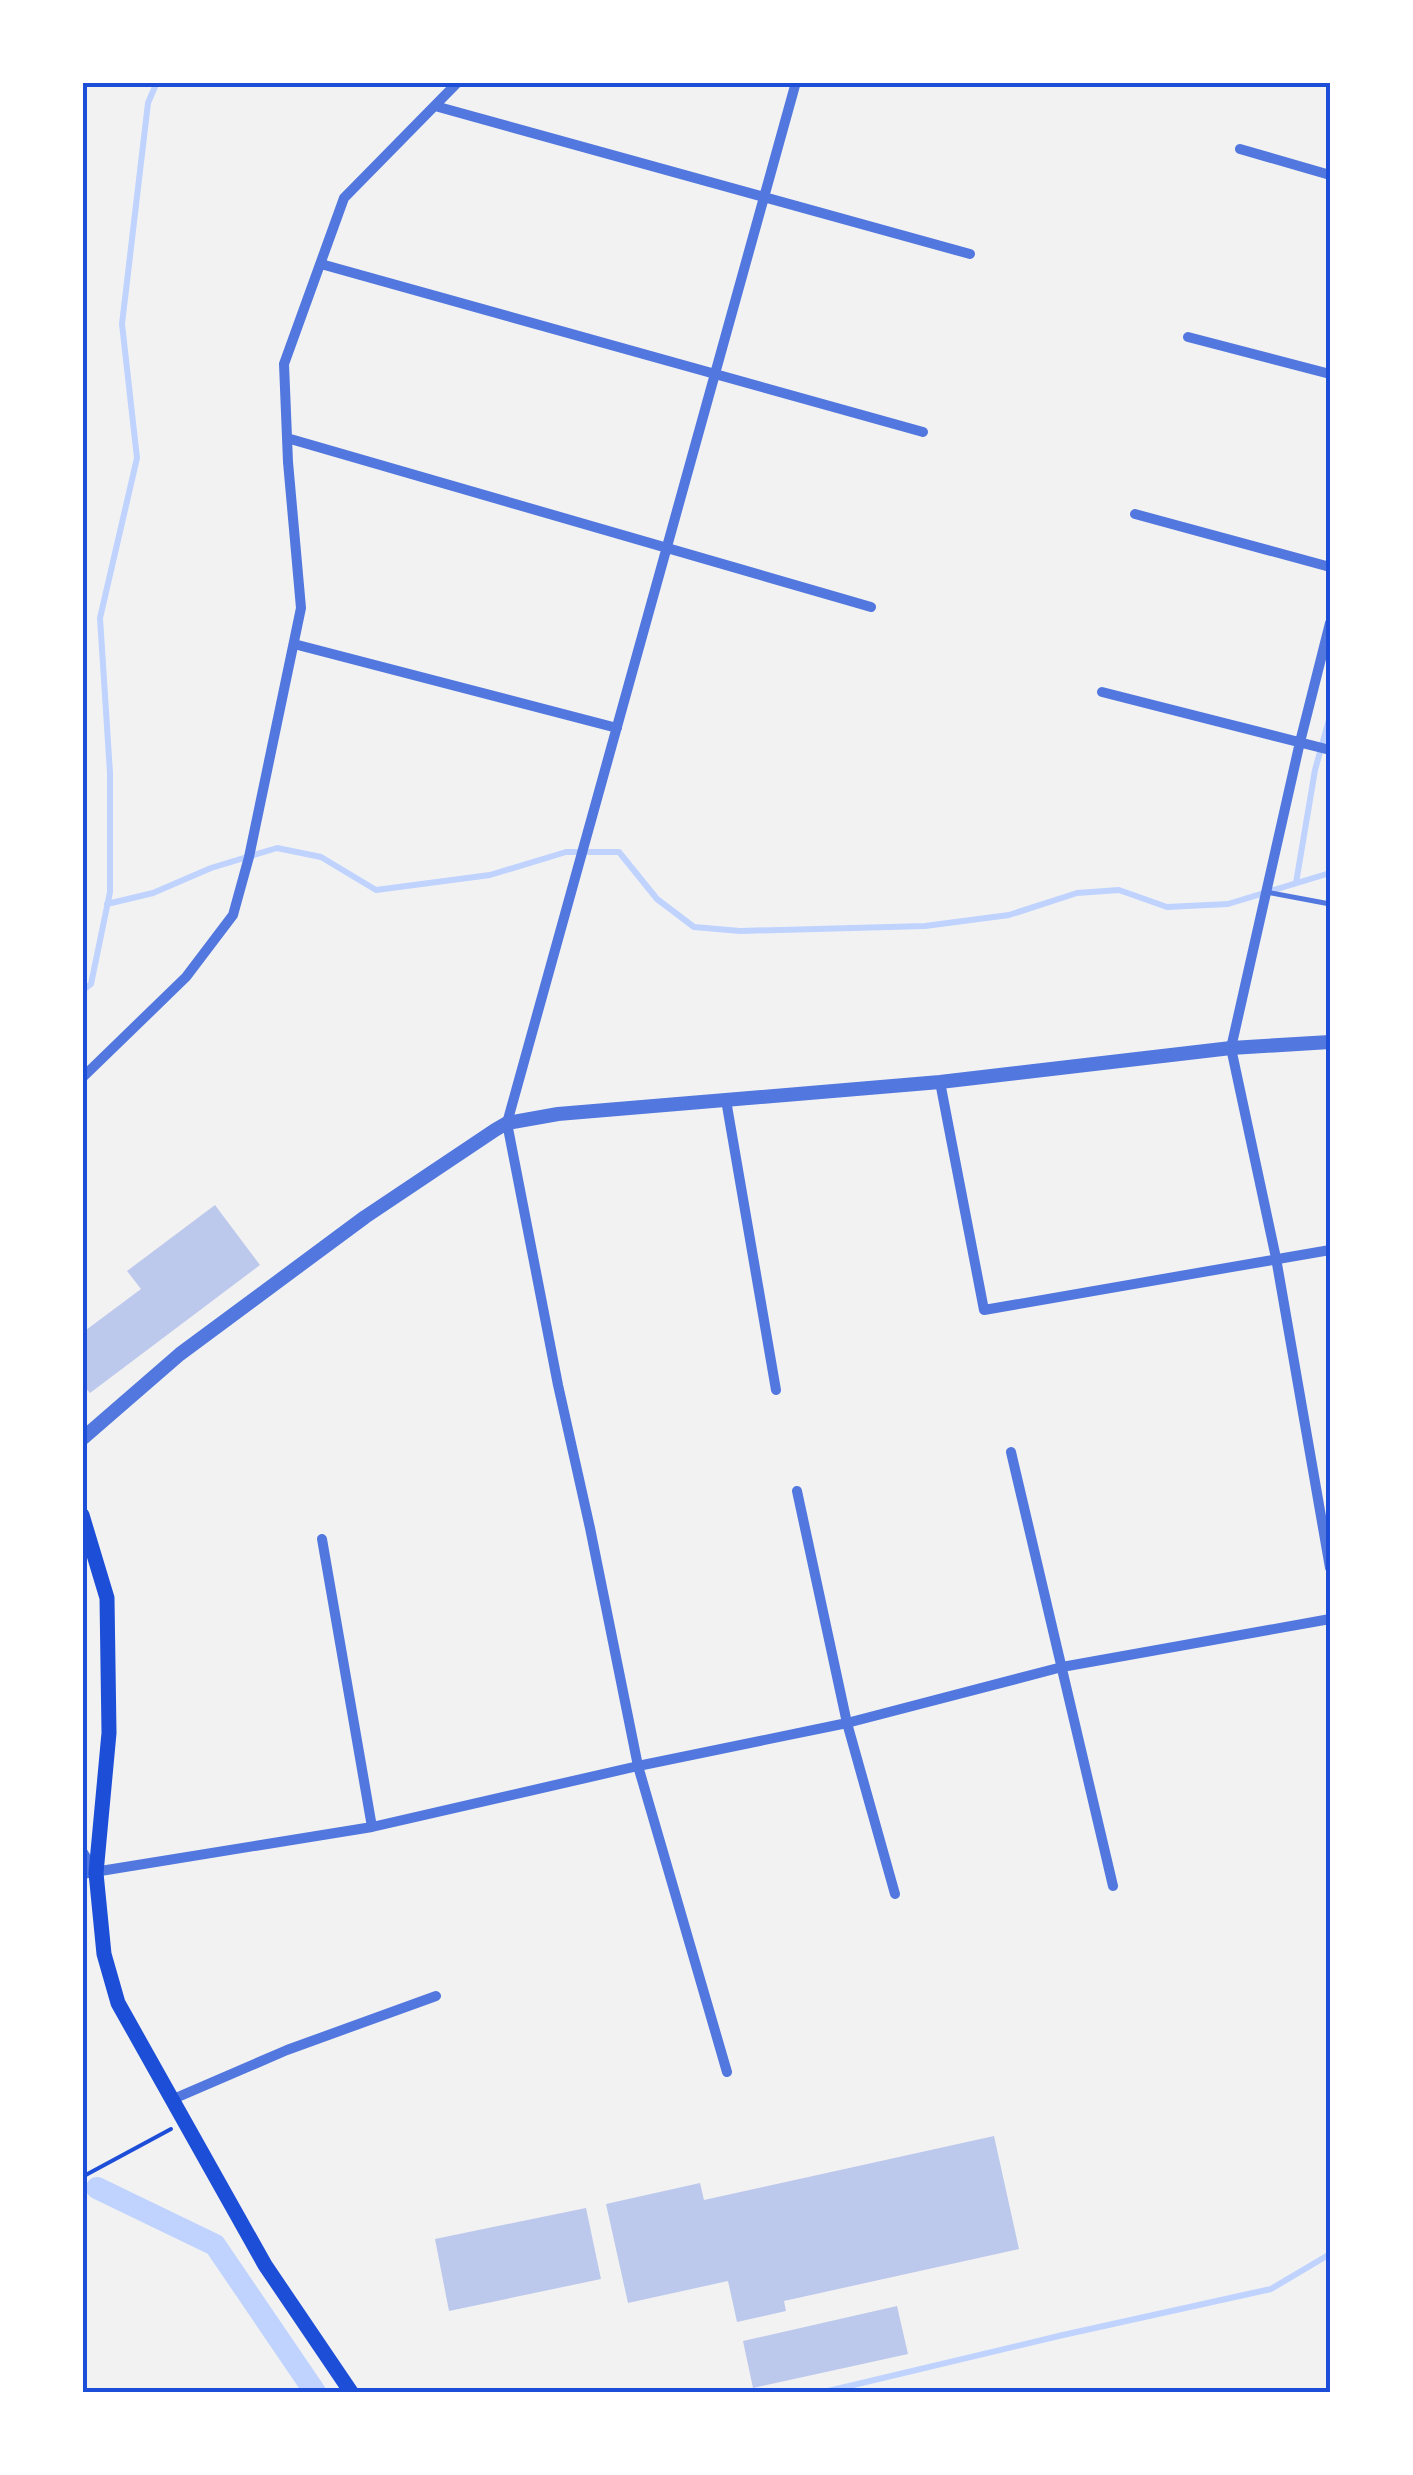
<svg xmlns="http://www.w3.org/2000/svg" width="1413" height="2475" font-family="'Fira Sans',sans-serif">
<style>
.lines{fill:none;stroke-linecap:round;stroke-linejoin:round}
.stream{stroke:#bfd3fe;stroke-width:6}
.canal{stroke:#bfd3fe;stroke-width:22}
.building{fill:#bdc9ec}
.path{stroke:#1d4ed8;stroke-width:4}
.service{stroke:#5277de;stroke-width:5}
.minor{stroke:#5277de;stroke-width:10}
.tertiary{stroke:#5277de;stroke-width:14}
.secondary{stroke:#1d4ed8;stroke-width:15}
.neatline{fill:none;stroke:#1d4ed8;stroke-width:4}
</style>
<rect width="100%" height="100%" fill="#f2f2f2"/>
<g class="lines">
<path class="stream" d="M 1296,883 L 1315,770 L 1330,716
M 107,904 L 153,893 L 211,868 L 277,848 L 321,857 L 376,890 L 490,875 L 566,852 L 619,852 L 657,899 L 694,927 L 740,931 L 925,926 L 1009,915 L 1077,893 L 1119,890 L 1167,907 L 1228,904 L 1330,873
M 82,991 L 91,984 L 110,892 L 110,773 L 100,618 L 137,458 L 122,324 L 148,103 L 157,82
M 824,2392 L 1063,2335 L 1271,2289 L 1330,2254"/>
<path class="canal" d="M 97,2188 L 215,2245 L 315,2392"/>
</g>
<path class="building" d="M 215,1205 L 260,1265 L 90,1393 L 82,1384 L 82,1333 L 141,1289 L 127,1271 Z
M 994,2136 L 1019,2249 L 784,2301 L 786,2311 L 737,2322 L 728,2281 L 628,2303 L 606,2204 L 700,2183 L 704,2200 Z
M 586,2208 L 601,2279 L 449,2311 L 435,2239 Z
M 897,2306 L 908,2354 L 753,2388 L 743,2341 Z"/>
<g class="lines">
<path class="path" d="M 82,2177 L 171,2129"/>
<path class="service" d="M 1266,892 L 1330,904"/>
<path class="minor" d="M 435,106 L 970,254
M 1240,149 L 1330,175
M 321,264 L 923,432
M 1188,337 L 1330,374
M 287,438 L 871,607
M 1135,514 L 1330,567
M 1330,623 L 1300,742 L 1231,1048 L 1276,1258 L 1330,1568
M 294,644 L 617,728
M 1102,692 L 1330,750
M 82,1078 L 186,977 L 233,915 L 249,857 L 301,608 L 288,462 L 284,364 L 344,198 L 458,82
M 940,1082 L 984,1310 L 1330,1250
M 726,1100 L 776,1390
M 1011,1452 L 1113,1886
M 797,1491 L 847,1723 L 895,1894
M 322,1539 L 372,1827
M 82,1851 L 95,1872
M 82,1874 L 372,1827 L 638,1766 L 847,1723 L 1062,1667 L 1330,1619
M 727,2072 L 638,1766 L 590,1528 L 558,1385 L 507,1123 L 796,82
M 171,2100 L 287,2050 L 436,1996"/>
<path class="tertiary" d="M 82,1439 L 180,1354 L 365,1217 L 495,1130 L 507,1123 L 558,1114 L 940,1082 L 1231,1048 L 1330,1042"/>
<path class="secondary" d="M 82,1515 L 107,1598 L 109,1733 L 96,1873 L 104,1954 L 118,2003 L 265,2265 L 351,2392"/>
</g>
<rect width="1413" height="2475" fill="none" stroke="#ffffff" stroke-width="170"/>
<rect x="85" y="85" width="1243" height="2305" class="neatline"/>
</svg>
